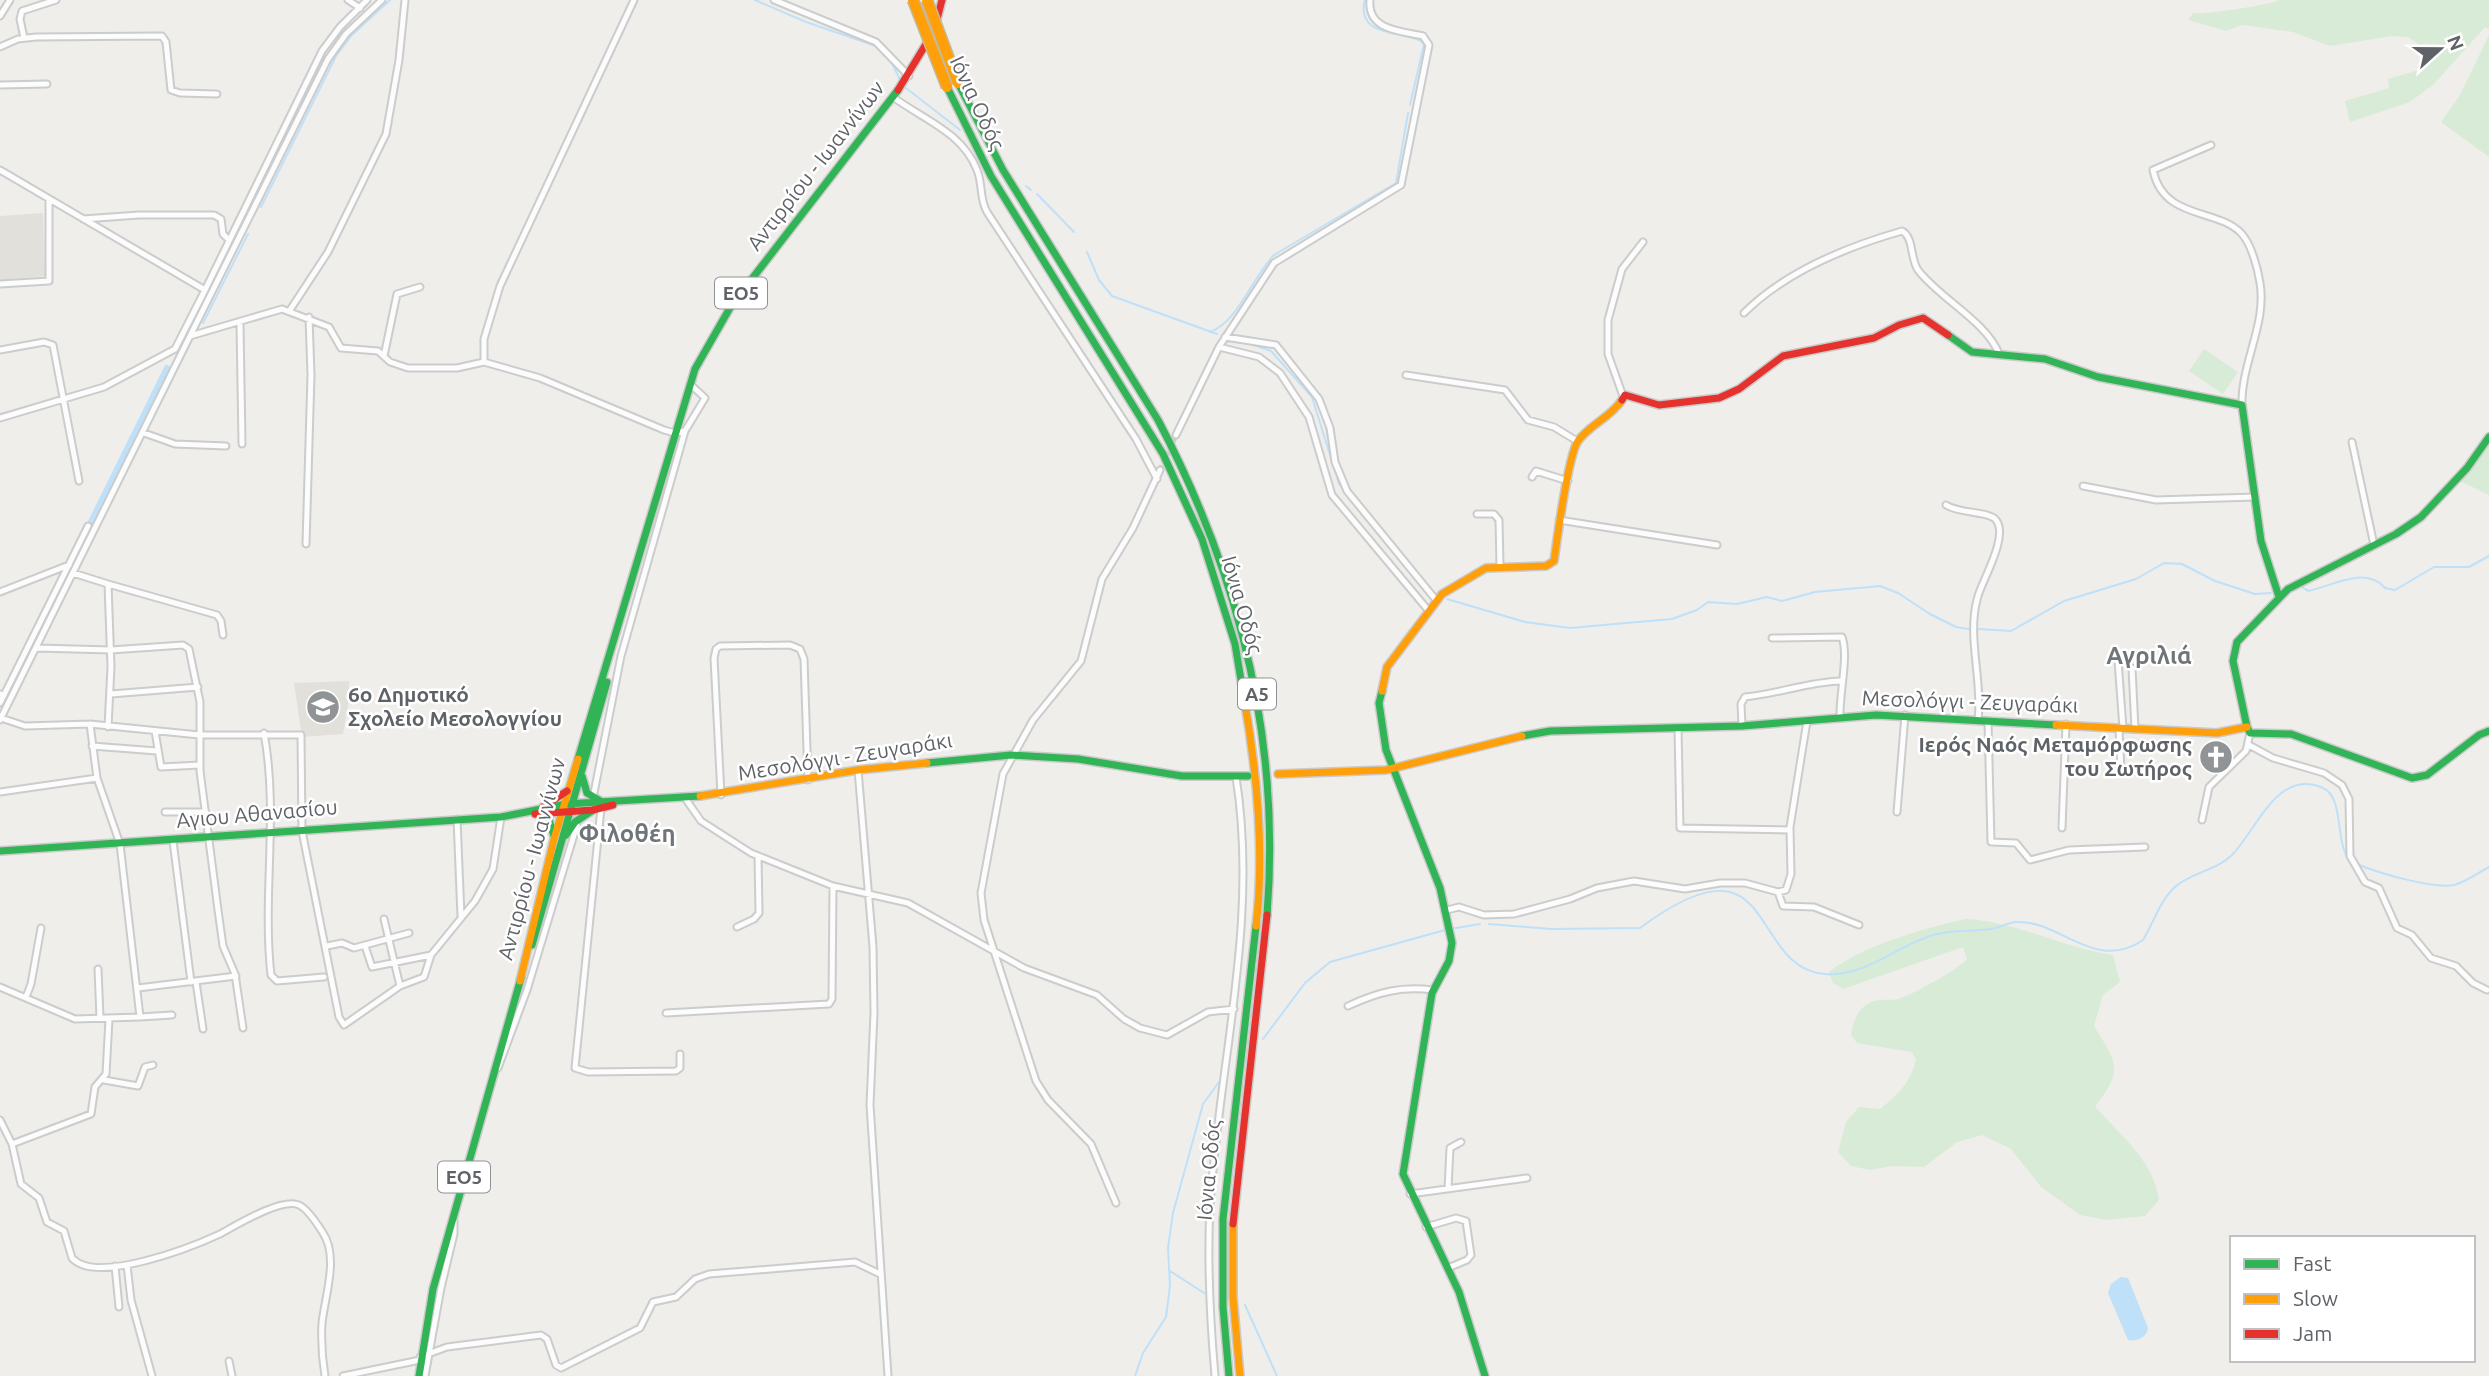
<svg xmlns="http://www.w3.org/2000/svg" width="2489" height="1376" font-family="Ubuntu,sans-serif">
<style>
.education{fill:#e2e0da}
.green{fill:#d8ebd6}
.water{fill:#bfe0f9}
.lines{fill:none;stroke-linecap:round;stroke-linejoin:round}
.stream{stroke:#bfe0f9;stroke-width:2}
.canal{stroke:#bfe0f9;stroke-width:6}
.street-tunnel{stroke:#cbcbca;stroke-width:5;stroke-dasharray:5 2.5;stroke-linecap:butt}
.street-casing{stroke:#cbcccc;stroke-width:9}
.fast-casing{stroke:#cacacb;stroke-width:10}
.slow-casing{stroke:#cacacb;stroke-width:10}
.jam-casing{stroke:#cacacb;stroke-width:10}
.street{stroke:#fdfcfc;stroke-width:5}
.fast{stroke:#30b455;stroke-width:7}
.slow{stroke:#ff9f0a;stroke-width:7}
.jam{stroke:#e5322d;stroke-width:7}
.slow-bridge-casing{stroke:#c8b996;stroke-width:13;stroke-linecap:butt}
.slow-bridge{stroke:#ff9f0a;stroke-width:10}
.labels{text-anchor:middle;stroke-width:5;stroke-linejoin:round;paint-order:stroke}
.shield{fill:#fff;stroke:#8f9295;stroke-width:2}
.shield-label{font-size:19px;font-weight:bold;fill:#5f6368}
.street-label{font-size:21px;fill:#5f6368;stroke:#fff}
.poi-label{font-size:21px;font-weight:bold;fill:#5f6368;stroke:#fff;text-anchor:start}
.quarter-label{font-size:24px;font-weight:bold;fill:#70757a;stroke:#fff}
</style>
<rect width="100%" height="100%" fill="#efeeea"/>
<path class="education" d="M 43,213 L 45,276 L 0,280 L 0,216 Z
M 349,681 L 349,700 L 343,734 L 302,737 L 294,683 Z"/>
<path class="green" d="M 2279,0 L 2489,0 L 2489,29 L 2485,27 L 2434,84 L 2410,102 L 2350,122 L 2345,101 L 2389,88 L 2388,79 L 2419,70 L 2424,58 L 2417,43 L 2408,37 L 2392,36 L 2330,46 L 2293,32 L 2242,25 L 2226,31 L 2188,20 L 2193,13 C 2204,15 2270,5 2279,0 Z
M 2489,35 L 2489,157 L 2441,122 L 2460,95 Z
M 2204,349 L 2238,372 L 2223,394 L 2189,371 Z
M 2489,441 L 2489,495 L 2460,481 Z
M 1965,919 C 2016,921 2062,948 2113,955 L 2120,982 L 2103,995 L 2094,1026 C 2117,1063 2124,1071 2095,1106 C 2121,1137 2153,1159 2159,1200 L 2145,1216 L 2107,1220 L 2080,1215 L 2041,1187 L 2011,1149 L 1982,1135 L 1957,1142 L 1924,1167 L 1892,1166 L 1870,1170 L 1851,1166 L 1838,1152 L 1846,1122 L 1859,1107 L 1880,1109 C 1897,1096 1911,1082 1916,1060 L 1912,1052 L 1857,1043 L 1851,1035 C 1853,1018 1861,1002 1880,1000 C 1887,999 1895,1001 1901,998 C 1915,993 1959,969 1967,959 L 1963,947 L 1843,989 L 1833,983 L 1829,972 C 1863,945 1923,929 1965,919 Z"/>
<path class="water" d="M 2121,1277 L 2128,1278 L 2148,1328 C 2147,1337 2137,1342 2128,1340 L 2108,1293 L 2111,1284 Z"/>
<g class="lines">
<path class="stream" d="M 755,0 L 806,22 L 876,46
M 1365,0 C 1354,41 1412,29 1424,44 L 1410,105
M 892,63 L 900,80
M 906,88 L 960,130
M 1026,186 L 1031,190
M 1037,194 L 1074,232
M 261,207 L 336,56 L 352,35 L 390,0
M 1087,252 L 1099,280 L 1112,296 L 1217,334
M 203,323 L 248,234
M 1210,332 C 1238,322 1253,276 1274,255 L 1396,183 L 1408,113
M 1248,343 L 1271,351 L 1312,397 L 1339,484 L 1362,513
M 2302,587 L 2308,591 C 2333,586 2366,565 2385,588 L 2395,590 L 2434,567 L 2469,567 L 2489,556
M 1447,599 L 1525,622 L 1570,628 L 1672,619 L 1697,610 L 1708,602 L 1737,604 L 1767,597 L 1782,601 L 1815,592 L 1880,586 L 1898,593 L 1930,614 L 1956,627 L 1969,629
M 1979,629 L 2011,631 L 2064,601 L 2136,579 L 2164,563 L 2182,564 L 2215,581 L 2255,594 L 2271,593
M 2357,864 C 2378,873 2433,889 2454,885 C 2466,882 2478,873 2489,867
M 1489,924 L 1551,929 L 1640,928 C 1779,825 1747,968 1825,974 C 1866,977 1896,946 1933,935 C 1952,929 1972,932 1991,929 C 2000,928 2008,922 2017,922 C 2060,920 2095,973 2143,940 C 2154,922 2160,900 2176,886 C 2193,872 2217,870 2232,855 C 2256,831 2278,767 2323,788 C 2344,797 2335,841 2349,860
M 1450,929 L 1480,924
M 1263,1039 L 1305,983 L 1330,962 L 1445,930
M 1170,1271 L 1204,1293
M 1245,1305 L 1277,1376
M 1135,1376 L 1143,1353 L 1166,1317 L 1170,1286 L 1168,1248 L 1173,1213 L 1203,1104 L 1219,1082"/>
<path class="canal" d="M 87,530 L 167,368"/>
<path class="street-tunnel" d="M 1160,470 L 1176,435"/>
<g class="street-casing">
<path id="street" d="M 348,0 L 360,8
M 774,0 L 876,42 L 909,76
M 0,16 L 10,0
M 24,38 L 20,19 L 22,11 L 56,0
M 0,47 L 18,39 L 36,37 L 162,36 L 166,42 L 171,90 L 180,93 L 217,94
M 0,85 L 47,84
M 893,97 C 924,120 962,132 977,170 C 983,184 979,198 987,212 L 1136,439 L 1157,479
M 2211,145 L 2153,170 C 2163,220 2217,208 2241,233 C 2251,243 2258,269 2260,283 C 2267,324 2241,363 2242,405
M 0,170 L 205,290 L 175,349
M 83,219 L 139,215 L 214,215 L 221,219 L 223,234 L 229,240
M 0,284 L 49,281 L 49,200
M 205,290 L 322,51 L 340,27 L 367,0
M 290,310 L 328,252 L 386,134 L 399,60 L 405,0
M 1744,313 C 1785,272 1846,247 1902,231 C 1914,237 1910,259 1918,270 C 1939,298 1987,322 1999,354
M 240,324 L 242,444
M 190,336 L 328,59 L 346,34 L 382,0
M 1225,337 L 1276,345 L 1319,399 L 1330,428 L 1335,462 L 1347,491 L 1436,600
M 1219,347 L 1259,357 L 1280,373 L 1309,417 L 1332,495 L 1428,610
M 0,350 L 44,342 L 53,345 L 79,481
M 384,356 L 397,294 L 420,287
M 484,362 L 484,339 L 500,286 L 634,0
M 1406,375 L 1505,390 L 1528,420 L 1554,427 L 1577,441
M 1623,396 L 1608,354 L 1608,320 L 1622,269 L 1643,242
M 0,418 L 104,387 L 175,349
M 144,433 L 175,444 L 226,446
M 1176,435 L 1219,347 L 1274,263 L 1401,185 L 1429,45 L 1423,36 C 1402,31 1367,31 1370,0
M 2352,442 L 2374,545
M 1532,477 L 1536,471 L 1568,481
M 2083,486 L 2156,500 L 2255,497
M 1946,505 C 1960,514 1989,511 1996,520 C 2009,536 1983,579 1978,596 C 1966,636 1983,679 1978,720
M 1477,514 L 1494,514 L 1499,520 L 1500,566
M 1559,520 L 1717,545
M 306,544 L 311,375 L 309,317
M 73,573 L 108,584
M 0,592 L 69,565
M 1772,638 L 1842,637 C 1849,656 1839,694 1840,718
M 37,648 L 111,650 L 183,645 L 189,649 L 200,702 L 200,771 L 218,910 L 223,946 L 235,974 L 243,1028
M 2118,661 L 2123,728
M 2132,668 L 2135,729
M 0,694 L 4,695 L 0,703
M 111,694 L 198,687
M 4,695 L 88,526
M 1,718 L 25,726 L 90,724 L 199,735 L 301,735 L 302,831 L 339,1017 L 344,1025 L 400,986 L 424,977 L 431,955 L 475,901 L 493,869 L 501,817
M 0,720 L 190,336 L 282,309 L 329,327 L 341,348 L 378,351 L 390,362 L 408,368 L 457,368 L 484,362 L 540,378 L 664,430 L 675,433 L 685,431
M 1988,721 L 1991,842 L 2016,843 L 2030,860 L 2069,850 L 2145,847
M 1742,726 L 1741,704 L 1745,697 C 1777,694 1808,682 1840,681
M 108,727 L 111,667 L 108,584 L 217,615 L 221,621 L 223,635
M 1678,728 L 1680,828 L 1790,830
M 2119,729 L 2121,770
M 155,731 L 161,767 L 200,765
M 264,733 C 279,814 262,894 271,975 L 277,981 L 324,977
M 2249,745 L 2273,758 L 2324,773 L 2342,785 L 2349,799 L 2350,856 L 2365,882 L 2379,888 L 2397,928 L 2412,935 L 2431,958 L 2456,966 L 2473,983 L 2487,990
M 92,746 L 157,751
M 858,770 L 873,947 L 874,1013 L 870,1105 L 888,1376
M 0,792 L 97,778
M 721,795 L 714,658 L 716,649 L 720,646 L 790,645 L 800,649 L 804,659 L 808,780
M 593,798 L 621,656 L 685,431 L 705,398 L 690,384
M 685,798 L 701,821 L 751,853 L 833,886 L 908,903 L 1024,968 L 1097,995 L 1124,1019 L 1140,1028 L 1167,1035 L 1208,1012 L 1234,1009
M 601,808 L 575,1068 L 588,1072 L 676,1071 L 680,1068 L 680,1054
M 165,812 L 206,812
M 1897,812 L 1905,715
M 457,819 L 461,916
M 2202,820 L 2209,787 L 2246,751 L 2250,733
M 2062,828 L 2066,724
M 173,841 L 191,982
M 1778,892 L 1783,906 L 1814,907 L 1859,925
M 1447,910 L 1459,907 L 1484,915 L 1514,914 L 1570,899 L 1597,888 L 1634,881 L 1685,889 L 1720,883 L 1745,883 L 1778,892 L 1786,890 L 1791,874 L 1790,827 L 1807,721
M 384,919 L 400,986
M 737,927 L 754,919 L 759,913 L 758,856
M 327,946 L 342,943 L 354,948 L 409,933
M 365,946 L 372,967 L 431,955
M 98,969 L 100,1018
M 196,982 L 203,1029
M 0,987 L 75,1019 L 140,1017 L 120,844 L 97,778 L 90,724
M 138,988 L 236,976
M 26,997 L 31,984 L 41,928
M 1348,1006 C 1378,992 1401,986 1433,990
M 666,1013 L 829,1004 L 832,999 L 833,886
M 140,1017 L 172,1015
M 498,1068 L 527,990 L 577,825
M 104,1080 L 138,1086 L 145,1067 L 153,1065
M 0,1120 L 12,1144 L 21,1184 L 39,1198 L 47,1222 L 64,1231 L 72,1258 C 96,1285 192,1247 220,1234 C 235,1226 282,1197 299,1205 C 308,1209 318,1225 323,1233 C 339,1257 325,1296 322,1323 C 321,1341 322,1358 325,1376
M 12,1144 L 91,1114 L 95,1087 L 106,1074 L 109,1019
M 1448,1189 L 1450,1148 L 1461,1142
M 1410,1194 L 1527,1178
M 1116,1203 L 1091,1144 L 1048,1100 L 1036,1081 L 984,920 L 981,893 L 1003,774 L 1033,720 L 1081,661 L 1102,579 L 1133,528 L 1160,470
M 1426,1227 L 1456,1218 L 1466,1221 L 1471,1255 L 1467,1260 L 1448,1268
M 127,1265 L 131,1300 L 152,1376
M 115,1266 L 119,1307
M 420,1357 L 447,1347 L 541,1335 L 547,1339 L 556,1365 L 561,1368 L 640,1328 L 653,1302 L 676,1297 L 695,1279 L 709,1274 L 855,1262 L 880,1274
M 229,1361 L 232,1376
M 343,1376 L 420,1360
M 425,1376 L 441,1288 L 454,1234 L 454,1221
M 1215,1376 C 1210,1319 1207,1263 1210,1206 C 1219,1062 1259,922 1236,777"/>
</g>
<g class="fast-casing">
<path id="fast" d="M 958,83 L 1003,170 L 1158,420 C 1239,574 1281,741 1267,915
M 947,87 L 991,176 L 1163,454 L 1202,539 L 1235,644 L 1244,698
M 1948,335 L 1972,352 L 2045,359 L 2098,377 L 2242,405 L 2261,541 L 2279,597
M 1382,691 L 1379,703 L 1386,750 L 1440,888 L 1452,943 L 1449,961 L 1432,993 L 1403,1174 L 1459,1292 L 1485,1376
M 2247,727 L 2233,661 L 2237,642 L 2288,589 L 2396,534 L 2421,517 L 2467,468 L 2489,437
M 2247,727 L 2250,733 L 2291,734 L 2412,778 L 2427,775 L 2479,735 L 2489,731
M 1522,736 L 1550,731 L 1742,726 L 1876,715 L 2056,725
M 578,759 L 695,369 L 731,306 L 898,90
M 927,763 L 1011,755 L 1078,759 L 1182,776 L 1248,776
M 582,776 L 587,793 L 602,802
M 536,814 L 549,820 L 554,836
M 566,835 L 575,822 L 593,810
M 0,851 L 501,817 L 566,804 L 700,796
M 532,945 L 607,682
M 419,1376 L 433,1289 L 521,978
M 1229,1376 L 1223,1307 L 1223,1219 L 1256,926"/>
</g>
<g class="slow-casing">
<path id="slow" d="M 1382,691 L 1387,667 L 1442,594 L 1486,568 L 1546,566 L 1554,561 C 1557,540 1568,455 1578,441 C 1589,425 1610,418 1622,400
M 1244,698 C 1257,772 1265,851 1256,926
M 2056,725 L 2217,733 L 2247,727
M 1278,774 L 1386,770 L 1522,736
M 700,796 L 858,770 L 927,763
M 520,981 L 554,839 L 578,759
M 1233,1224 L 1233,1297 L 1240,1376"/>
</g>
<g class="jam-casing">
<path id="jam" d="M 898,90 L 934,31 L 942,0
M 1622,400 L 1625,395 L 1659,405 L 1719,398 L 1739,389 L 1783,356 L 1874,338 L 1899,325 L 1923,318 L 1948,335
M 543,807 L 567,791
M 535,814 L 593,810 L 613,805
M 1233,1224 L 1267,915"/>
</g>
<use href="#street" class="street"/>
<use href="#fast" class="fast"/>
<use href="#slow" class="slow"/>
<use href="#jam" class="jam"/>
<g class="slow-bridge-casing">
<path id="slow-bridge" d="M 913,0 L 947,87
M 927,0 L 958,83"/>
</g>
<use href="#slow-bridge" class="slow-bridge"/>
</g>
<defs>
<g id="school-disc" transform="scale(1.75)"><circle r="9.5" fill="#919496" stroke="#fff"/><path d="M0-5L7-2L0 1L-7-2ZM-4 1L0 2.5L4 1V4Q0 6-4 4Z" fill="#fff"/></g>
<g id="church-disc" transform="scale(1.75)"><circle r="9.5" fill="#919496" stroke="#fff"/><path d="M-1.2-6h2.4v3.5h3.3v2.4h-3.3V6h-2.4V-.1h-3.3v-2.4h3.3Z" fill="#fff"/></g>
</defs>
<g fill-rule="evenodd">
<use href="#school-disc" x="323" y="707"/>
<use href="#church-disc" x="2216" y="757"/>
</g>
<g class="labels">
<g class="shield">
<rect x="715" y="277.5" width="52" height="31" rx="5"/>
<rect x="1238" y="678.5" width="38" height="31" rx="5"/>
<rect x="438" y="1161.5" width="52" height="31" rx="5"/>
</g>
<g class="shield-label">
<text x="741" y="300">ΕΟ5</text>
<text x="1257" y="701">Α5</text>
<text x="464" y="1184">ΕΟ5</text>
</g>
<g class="street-label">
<text transform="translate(977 103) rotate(65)" y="7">Ιόνια Οδός</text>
<text transform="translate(816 166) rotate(-52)" y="7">Αντιρρίου - Ιωαννίνων</text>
<text transform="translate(1242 605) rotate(74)" y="7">Ιόνια Οδός</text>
<text transform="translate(1970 702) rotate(2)" y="7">Μεσολόγγι - Ζευγαράκι</text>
<text transform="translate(845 757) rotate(-9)" y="7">Μεσολόγγι - Ζευγαράκι</text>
<text transform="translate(257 814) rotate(-5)" y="7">Αγιου Αθανασίου</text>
<text transform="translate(532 859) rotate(-75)" y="7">Αντιρρίου - Ιωαννίνων</text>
<text transform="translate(1209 1170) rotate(-85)" y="7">Ιόνια Οδός</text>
</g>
<g class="poi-label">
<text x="348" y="702">6ο Δημοτικό<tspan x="348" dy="24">Σχολείο Μεσολογγίου</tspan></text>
<text x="2192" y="752" text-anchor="end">Ιερός Ναός Μεταμόρφωσης<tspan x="2192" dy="24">του Σωτήρος</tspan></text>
</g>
<g class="quarter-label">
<text x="2149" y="664">Αγριλιά</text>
<text x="627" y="842">Φιλοθέη</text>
</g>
</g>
<rect x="2230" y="1236" width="245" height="126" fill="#ffffff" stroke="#bfc1c3" stroke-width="2"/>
<rect x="2244" y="1259" width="35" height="10" fill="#30b455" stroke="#bfc1c3" stroke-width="2"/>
<text x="2293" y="1271" font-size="21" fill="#5f6368">Fast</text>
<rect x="2244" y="1294" width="35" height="10" fill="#ff9f0a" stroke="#bfc1c3" stroke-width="2"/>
<text x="2293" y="1306" font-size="21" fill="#5f6368">Slow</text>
<rect x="2244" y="1329" width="35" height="10" fill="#e5322d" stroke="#bfc1c3" stroke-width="2"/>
<text x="2293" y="1341" font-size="21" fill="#5f6368">Jam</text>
<g transform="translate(2440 49) rotate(69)" stroke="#ffffff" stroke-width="5" paint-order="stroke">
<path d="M0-5L12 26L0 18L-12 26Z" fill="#5f6368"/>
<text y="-10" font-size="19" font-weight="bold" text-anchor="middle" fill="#5f6368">N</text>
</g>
</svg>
